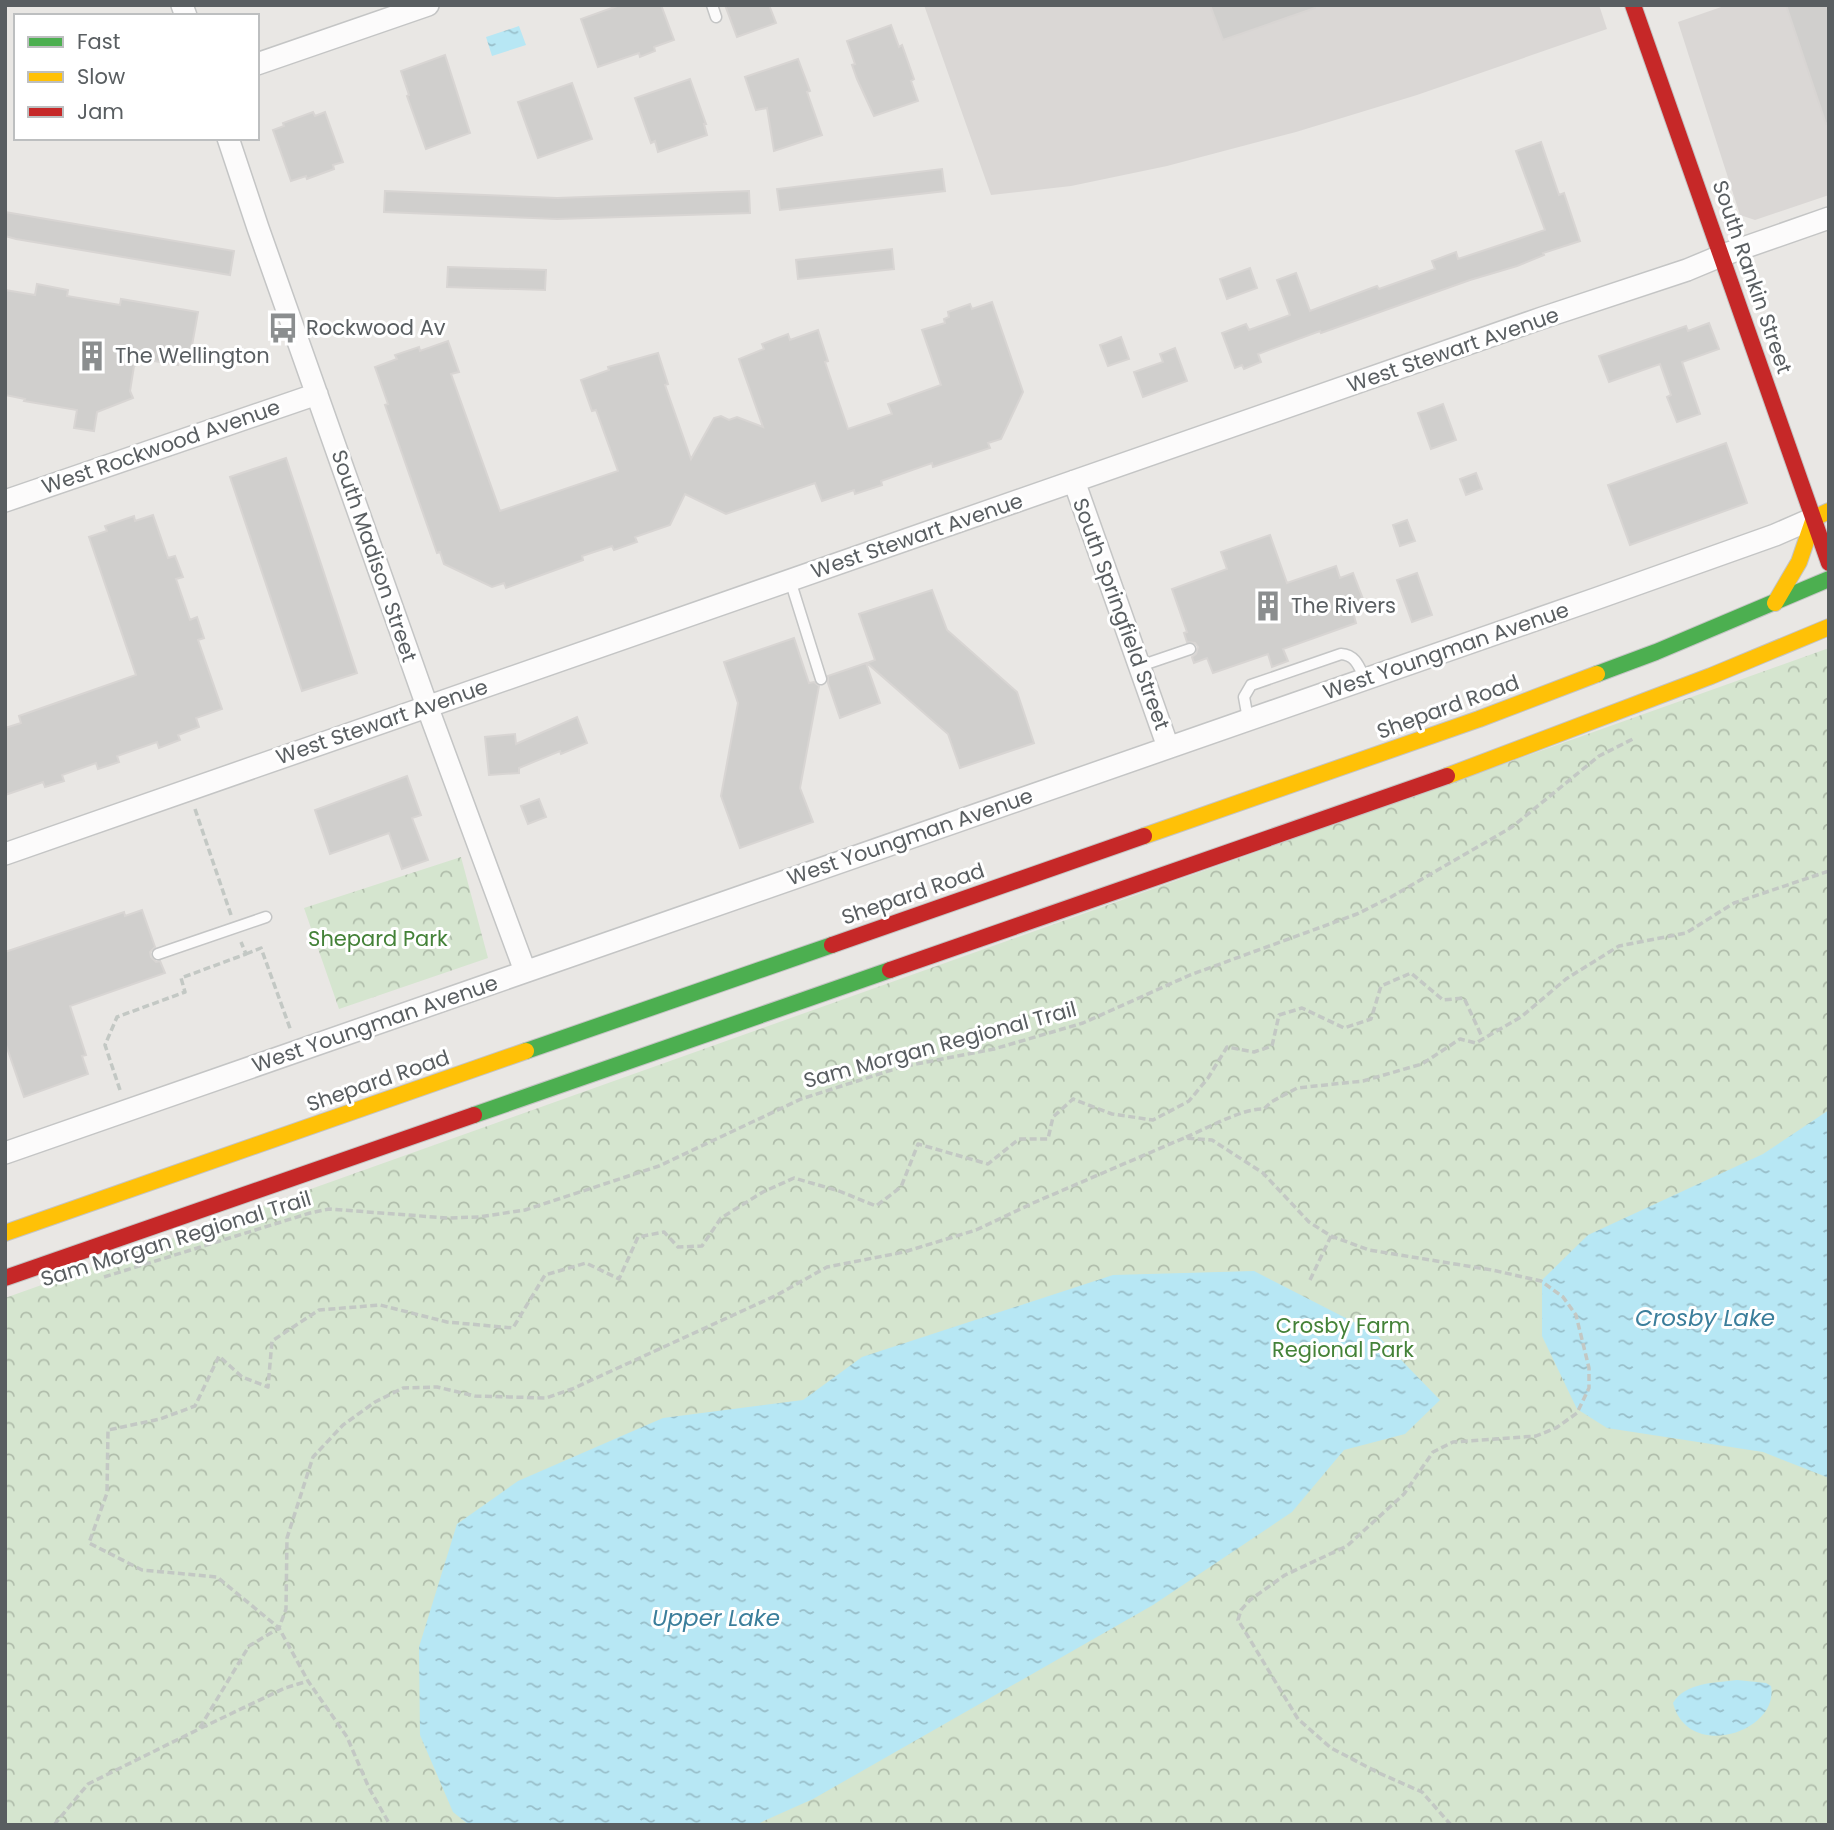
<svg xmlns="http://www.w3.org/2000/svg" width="1834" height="1830" font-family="Poppins,sans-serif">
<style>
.industrial{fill:#dad7d5}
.park{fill:url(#park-crowns)}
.water{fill:url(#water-ripples)}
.building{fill:#d0cfcd;stroke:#d8d5d3;stroke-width:2}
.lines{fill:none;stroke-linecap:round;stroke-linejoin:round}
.lane-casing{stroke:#c4c5c5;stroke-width:13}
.street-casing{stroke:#c4c5c5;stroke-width:24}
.fast-casing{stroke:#c4c4c4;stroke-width:18}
.slow-casing{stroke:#c4c4c4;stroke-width:18}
.jam-casing{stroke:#c4c4c4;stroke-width:18}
.path{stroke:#c3c8c4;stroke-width:3.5;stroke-dasharray:7 3.5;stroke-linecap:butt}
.lane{stroke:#fcfbfb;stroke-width:10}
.street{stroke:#fcfbfb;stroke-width:21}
.fast{stroke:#4caf50;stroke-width:16}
.slow{stroke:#ffc107;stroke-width:16}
.jam{stroke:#c62828;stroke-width:16}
.labels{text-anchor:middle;stroke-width:6;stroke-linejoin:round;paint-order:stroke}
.street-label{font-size:21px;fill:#595e61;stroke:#fff}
.poi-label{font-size:21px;fill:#595e61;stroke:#fff;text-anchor:start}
.park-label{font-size:21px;fill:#448238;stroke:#fff}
.water-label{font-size:23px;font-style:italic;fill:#3b7e9b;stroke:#fff}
</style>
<defs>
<pattern id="park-crowns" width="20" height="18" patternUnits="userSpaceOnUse" patternTransform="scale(1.75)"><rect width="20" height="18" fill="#d5e5cf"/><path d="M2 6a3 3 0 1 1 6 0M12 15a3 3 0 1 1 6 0" fill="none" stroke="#b0bdab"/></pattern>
<pattern id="water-ripples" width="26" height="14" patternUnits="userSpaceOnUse" patternTransform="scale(1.75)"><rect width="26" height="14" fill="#b7e7f4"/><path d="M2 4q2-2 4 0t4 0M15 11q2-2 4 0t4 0" fill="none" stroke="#98bec9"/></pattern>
</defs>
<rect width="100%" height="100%" fill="#e9e7e4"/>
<path class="industrial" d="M 924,5 L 1599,5 L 1607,29 L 1417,95 L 1296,132 L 1167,166 L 1071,186 L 991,195 Z
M 1727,5 L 1829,5 L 1829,195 L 1755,220 L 1740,215 L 1678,22 Z"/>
<path class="park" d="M 1829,648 L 1829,1825 L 5,1825 L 5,1298 Z
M 461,857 L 488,958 L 339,1009 L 304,908 Z"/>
<path class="water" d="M 519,26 L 526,45 L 492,56 L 486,37 Z
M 1829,1110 L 1829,1478 L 1763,1452 L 1607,1428 L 1577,1409 L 1542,1336 L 1542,1280 L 1588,1235 L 1763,1154 Z
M 1254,1271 L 1375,1333 L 1440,1400 L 1405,1434 L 1344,1450 L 1292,1512 L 1153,1605 L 813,1799 L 755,1825 L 469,1825 L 453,1812 L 420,1735 L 419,1647 L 457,1524 L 518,1481 L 663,1418 L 803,1400 L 862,1357 L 1113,1275 Z
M 1737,1680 L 1766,1683 L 1771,1686 C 1780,1732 1688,1762 1673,1703 C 1686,1682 1715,1683 1737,1680 Z"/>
<path class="building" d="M 620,5 L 661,5 L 674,40 L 654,47 L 655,51 L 640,57 L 639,53 L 598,67 L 581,19 Z
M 725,5 L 769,5 L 776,23 L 737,37 Z
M 1210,5 L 1315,5 L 1315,8 L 1223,40 Z
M 1786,5 L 1829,5 L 1829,123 L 1826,124 Z
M 891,25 L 899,47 L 902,45 L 914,79 L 911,81 L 918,101 L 874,116 L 857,79 L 852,65 L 855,64 L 847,41 Z
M 445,55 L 470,133 L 426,149 L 407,96 L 409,95 L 401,71 Z
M 798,59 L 810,91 L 807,92 L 822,135 L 774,151 L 767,108 L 756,110 L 745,77 Z
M 690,79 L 706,124 L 704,124 L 707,135 L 658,152 L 655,141 L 651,143 L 635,98 Z
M 572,83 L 592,139 L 538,158 L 518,102 Z
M 313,112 L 315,116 L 325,112 L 343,162 L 333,165 L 334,169 L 307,179 L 306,176 L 291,181 L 273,130 L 284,126 L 283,123 Z
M 1541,142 L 1559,195 L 1564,193 L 1580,241 L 1543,253 L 1544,255 L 1517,266 L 1470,280 L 1321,333 L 1320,331 L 1258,354 L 1261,362 L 1244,369 L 1242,365 L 1235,368 L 1222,333 L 1246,324 L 1249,330 L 1290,315 L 1277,280 L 1296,273 L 1310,311 L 1377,286 L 1379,289 L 1435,269 L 1432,261 L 1456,252 L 1458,259 L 1545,230 L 1516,151 Z
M 942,169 L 945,191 L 780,210 L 777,189 Z
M 385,191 L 557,198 L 749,191 L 750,213 L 557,219 L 384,212 Z
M 5,212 L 234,251 L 230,275 L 16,239 L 5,236 Z
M 892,249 L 894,269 L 798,279 L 796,260 Z
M 448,267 L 546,270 L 545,290 L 447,287 Z
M 1250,268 L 1257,288 L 1227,299 L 1220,279 Z
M 37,284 L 68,290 L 67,296 L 120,305 L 121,299 L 198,312 L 191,351 L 180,349 L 178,365 L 148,360 L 134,366 L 130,391 L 133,398 L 97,412 L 94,431 L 74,428 L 77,410 L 24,401 L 25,399 L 5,395 L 5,290 L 35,295 Z
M 992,302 L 1023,392 L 1001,439 L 988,443 L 990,448 L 933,467 L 932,463 L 881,481 L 882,485 L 855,494 L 854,490 L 822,501 L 815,483 L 726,514 L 685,494 L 670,525 L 635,537 L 637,542 L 614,550 L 612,546 L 582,556 L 583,560 L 506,588 L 504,583 L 492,587 L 444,564 L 440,552 L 437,553 L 385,405 L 388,404 L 375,367 L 397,359 L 395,355 L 419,347 L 420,351 L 448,341 L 459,372 L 451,374 L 500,511 L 618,471 L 596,410 L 592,411 L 581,380 L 609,370 L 608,367 L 658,353 L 668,384 L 665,385 L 691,459 L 714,418 L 721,416 L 729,420 L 737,417 L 763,427 L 739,359 L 764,349 L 762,344 L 788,334 L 790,340 L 818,330 L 828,361 L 825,362 L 848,429 L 892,414 L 888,404 L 941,385 L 922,330 L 945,323 L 944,319 L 949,317 L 948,312 L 970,304 L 972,309 Z
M 1709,323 L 1719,349 L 1682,362 L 1700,414 L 1677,422 L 1667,397 L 1671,395 L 1660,364 L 1609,382 L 1599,356 L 1686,326 L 1688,331 Z
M 1121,337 L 1129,359 L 1108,366 L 1100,345 Z
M 1175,348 L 1187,381 L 1143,397 L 1134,372 L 1163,362 L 1160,354 Z
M 1443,404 L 1456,440 L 1431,449 L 1418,413 Z
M 1726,443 L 1747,503 L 1630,545 L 1608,485 Z
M 286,458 L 357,673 L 302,691 L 230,477 Z
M 1476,473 L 1482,489 L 1466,495 L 1460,479 Z
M 153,515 L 168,558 L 175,556 L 183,577 L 176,579 L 190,620 L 197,617 L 204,638 L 198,640 L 222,709 L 196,718 L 199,727 L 178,735 L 180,740 L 159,748 L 157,742 L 117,756 L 119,762 L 98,769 L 96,763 L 62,775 L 64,781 L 45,787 L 43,782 L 5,795 L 5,728 L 21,723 L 19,716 L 136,675 L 89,537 L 107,531 L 105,526 L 134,516 L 135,521 Z
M 1407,520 L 1415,541 L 1400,546 L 1393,525 Z
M 1270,535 L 1287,583 L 1336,566 L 1340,578 L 1353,573 L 1365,604 L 1352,608 L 1356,623 L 1283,649 L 1288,661 L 1272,667 L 1268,654 L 1213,673 L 1207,658 L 1194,663 L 1192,657 L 1196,654 L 1198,647 L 1195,643 L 1187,642 L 1184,633 L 1187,632 L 1172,589 L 1227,569 L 1221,552 Z
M 1417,573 L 1432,615 L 1412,622 L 1397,580 Z
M 932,590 L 947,630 L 1017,692 L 1034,743 L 960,768 L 948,734 L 867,663 L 875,660 L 859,614 Z
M 794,638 L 809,683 L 814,682 L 819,686 L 800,788 L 813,822 L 740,848 L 721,796 L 738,703 L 724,662 Z
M 866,663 L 880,703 L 840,718 L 828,683 L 828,676 Z
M 577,717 L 587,743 L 561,754 L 560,751 L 519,768 L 519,773 L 489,775 L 485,737 L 515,734 L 516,744 Z
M 407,776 L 421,815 L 412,818 L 428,860 L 402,869 L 389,833 L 330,854 L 315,810 Z
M 539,799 L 546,817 L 528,824 L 521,806 Z
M 142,910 L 155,947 L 150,952 L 151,957 L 156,962 L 160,961 L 165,973 L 70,1006 L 86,1055 L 82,1056 L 88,1074 L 24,1097 L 5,1042 L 5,952 L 124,912 L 125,916 Z"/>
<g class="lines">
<g class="lane-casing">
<path id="lane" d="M 712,5 L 716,17
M 790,580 L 821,679
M 1140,666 L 1190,649
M 1248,719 L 1244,697 L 1251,685 L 1341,654 C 1356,655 1359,667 1365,679
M 158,954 L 266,917"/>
</g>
<g class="street-casing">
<path id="street" d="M 182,5 L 186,16
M 257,64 L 428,5
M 228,138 L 258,228 L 427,706 L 525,971
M 1074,481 L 1168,747
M 5,501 L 317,394
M 5,854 L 1542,318 L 1687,270 L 1723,255 L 1829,218
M 5,1153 L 1598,598 L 1775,535 L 1814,518"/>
</g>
<g class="fast-casing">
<path id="fast" d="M 1597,674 L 1656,652 L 1829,579
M 526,1051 L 832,945
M 474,1115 L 890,970"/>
</g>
<g class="slow-casing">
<path id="slow" d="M 1775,603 L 1799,562 L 1814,518 L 1829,511
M 1447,776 L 1711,676 L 1829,627
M 1144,836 L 1479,719 L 1597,674
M 5,1233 L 526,1051"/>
</g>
<g class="jam-casing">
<path id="jam" d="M 1633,5 L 1829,563
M 832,945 L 1144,836
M 890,970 L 1447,776
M 5,1278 L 474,1115"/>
</g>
<path class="path" d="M 67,5 L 67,6
M 195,809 L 231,915
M 246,954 L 261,948 L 291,1031
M 120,1090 L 105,1045 L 117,1017 L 185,992 L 181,978 L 246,954 L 241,942
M 1186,1137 C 1208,1128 1243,1108 1264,1109 L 1271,1102 L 1297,1088 L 1363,1081 L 1422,1064 L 1460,1039 L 1476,1043 L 1521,1017 L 1566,979 L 1619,946 L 1686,933 L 1734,903 L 1829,871
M 104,1277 L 310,1213 L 329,1209 L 447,1218 L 479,1217 L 525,1210 L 659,1166 L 801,1099 L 901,1067 L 994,1049 L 1083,1023 L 1190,975 L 1357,914 L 1391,897 L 1512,827 L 1599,756 L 1635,738
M 1310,1280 L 1331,1236
M 201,1728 L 285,1688 L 308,1681
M 54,1825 L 88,1784 L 199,1729 L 249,1646 L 279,1628 L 308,1681 L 347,1737 L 369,1788 L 390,1825
M 1451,1825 L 1422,1792 L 1379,1773 L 1331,1748 L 1298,1719 L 1238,1620 L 1241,1610 L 1250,1600 L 1285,1575 L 1347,1546 L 1404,1494 L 1433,1452 L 1453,1442 L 1536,1436 L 1556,1428 L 1577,1413 L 1589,1388 L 1589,1368 L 1576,1315 L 1563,1297 L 1541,1281 L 1492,1270 L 1369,1250 L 1331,1236 L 1309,1222 L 1263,1173 L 1212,1140 L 1184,1138 L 1033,1203 L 976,1230 L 904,1252 L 827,1267 L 777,1295 L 572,1389 L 546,1398 L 475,1396 L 437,1387 L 403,1388 L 375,1402 L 343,1425 L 313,1457 L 287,1538 L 286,1609 L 279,1628 L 217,1577 L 142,1570 L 89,1543 L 107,1493 L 108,1430 L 160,1419 L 195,1406 L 219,1356 L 242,1377 L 268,1387 L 272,1341 L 319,1310 L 380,1305 L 447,1322 L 513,1328 L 545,1275 L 586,1263 L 619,1279 L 638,1237 L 664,1232 L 678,1247 L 702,1246 L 721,1218 L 763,1192 L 794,1178 L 839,1191 L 876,1206 L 901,1187 L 918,1144 L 988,1164 L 1019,1139 L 1048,1139 L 1053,1117 L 1073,1099 L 1112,1114 L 1153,1120 L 1189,1101 L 1208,1078 L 1227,1047 L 1254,1052 L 1272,1046 L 1279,1015 L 1302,1008 L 1344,1028 L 1371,1019 L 1381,986 L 1411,973 L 1443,1000 L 1464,998 L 1483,1039"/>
<use href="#lane" class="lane"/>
<use href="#street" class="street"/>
<use href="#fast" class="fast"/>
<use href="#slow" class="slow"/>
<use href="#jam" class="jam"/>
</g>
<defs>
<g id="bus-bare" transform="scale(2.415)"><path d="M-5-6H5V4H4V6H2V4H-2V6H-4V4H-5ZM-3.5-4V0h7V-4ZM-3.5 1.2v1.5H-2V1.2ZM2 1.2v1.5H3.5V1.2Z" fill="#8b8e8f" stroke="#fff" stroke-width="2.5" paint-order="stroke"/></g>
<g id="building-bare" transform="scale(2.415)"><path d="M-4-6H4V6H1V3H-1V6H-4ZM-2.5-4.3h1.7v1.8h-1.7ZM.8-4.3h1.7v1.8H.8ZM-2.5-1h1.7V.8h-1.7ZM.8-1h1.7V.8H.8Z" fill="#8b8e8f" stroke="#fff" stroke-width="2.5" paint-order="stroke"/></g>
</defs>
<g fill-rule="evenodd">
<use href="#bus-bare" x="283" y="328"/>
<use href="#building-bare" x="92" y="356"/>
<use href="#building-bare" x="1268" y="606"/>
</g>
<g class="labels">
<g class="street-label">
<text transform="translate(1752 277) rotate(71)" y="7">South Rankin Street</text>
<text transform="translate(1453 350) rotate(-19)" y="7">West Stewart Avenue</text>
<text transform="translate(161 447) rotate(-19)" y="7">West Rockwood Avenue</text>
<text transform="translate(917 536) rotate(-19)" y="7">West Stewart Avenue</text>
<text transform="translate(374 556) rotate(71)" y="7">South Madison Street</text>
<text transform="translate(1121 614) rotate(70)" y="7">South Springfield Street</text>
<text transform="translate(1446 651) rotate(-19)" y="7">West Youngman Avenue</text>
<text transform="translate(1448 707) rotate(-20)" y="7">Shepard Road</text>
<text transform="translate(382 722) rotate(-19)" y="7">West Stewart Avenue</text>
<text transform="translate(910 837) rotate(-19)" y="7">West Youngman Avenue</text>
<text transform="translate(913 894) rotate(-19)" y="7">Shepard Road</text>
<text transform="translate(375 1024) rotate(-19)" y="7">West Youngman Avenue</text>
<text transform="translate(940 1045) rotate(-15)" y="7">Sam Morgan Regional Trail</text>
<text transform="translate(378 1081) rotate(-19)" y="7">Shepard Road</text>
<text transform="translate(176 1239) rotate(-17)" y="7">Sam Morgan Regional Trail</text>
</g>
<g class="poi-label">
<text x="306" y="335">Rockwood Av</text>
<text x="115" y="363">The Wellington</text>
<text x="1291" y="613">The Rivers</text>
</g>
<g class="park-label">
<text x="378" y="946">Shepard Park</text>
<text x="1343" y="1333">Crosby Farm<tspan x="1343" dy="24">Regional Park</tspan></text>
</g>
<g class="water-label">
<text x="1705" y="1326">Crosby Lake</text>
<text x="716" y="1626">Upper Lake</text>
</g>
</g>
<rect width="1834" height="1830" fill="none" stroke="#595e61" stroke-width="14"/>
<rect x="14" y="14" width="245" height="126" fill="#ffffff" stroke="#bdbfc0" stroke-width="2"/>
<rect x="28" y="37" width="35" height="10" fill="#4caf50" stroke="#bdbfc0" stroke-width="2"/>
<text x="77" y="49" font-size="21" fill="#595e61">Fast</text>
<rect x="28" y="72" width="35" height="10" fill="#ffc107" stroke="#bdbfc0" stroke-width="2"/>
<text x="77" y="84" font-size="21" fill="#595e61">Slow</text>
<rect x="28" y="107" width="35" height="10" fill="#c62828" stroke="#bdbfc0" stroke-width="2"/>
<text x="77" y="119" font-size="21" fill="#595e61">Jam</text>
</svg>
